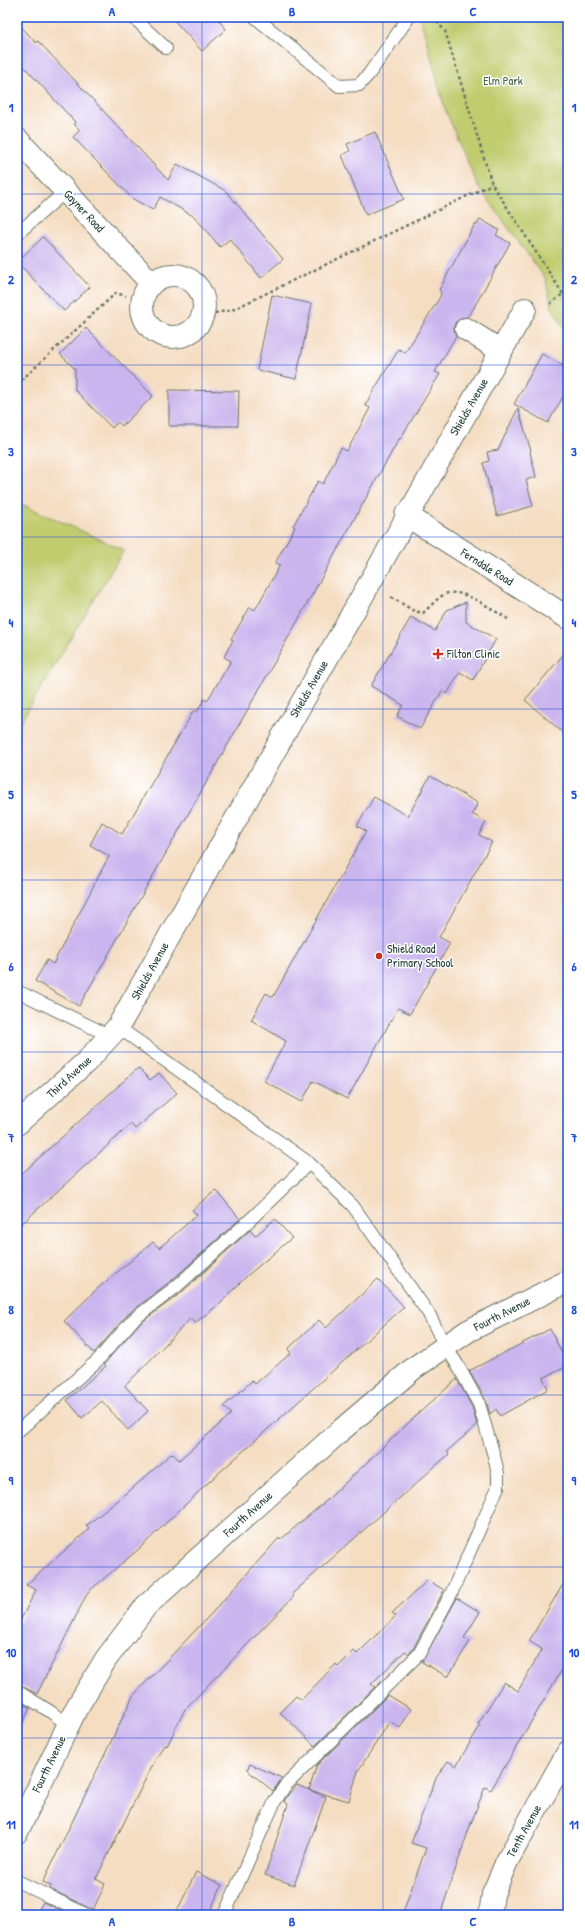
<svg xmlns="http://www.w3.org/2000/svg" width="585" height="1932" font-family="'Patrick Hand',sans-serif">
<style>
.green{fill:#c0cc6e;stroke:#708451}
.building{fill:#cab5ee}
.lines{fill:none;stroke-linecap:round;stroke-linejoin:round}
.service-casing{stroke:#6a7566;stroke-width:14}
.minor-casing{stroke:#6a7566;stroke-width:24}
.path{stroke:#6a7566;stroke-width:2.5;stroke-dasharray:3 3;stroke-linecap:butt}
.service{stroke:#fff;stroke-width:12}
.minor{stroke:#fff;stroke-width:22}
.grid{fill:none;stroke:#1d4ed8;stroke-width:1;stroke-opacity:0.55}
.poi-dot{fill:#c8321e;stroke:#fff;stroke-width:1.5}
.labels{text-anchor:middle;stroke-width:3;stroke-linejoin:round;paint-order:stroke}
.park-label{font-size:12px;fill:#476142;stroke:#fff}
.street-label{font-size:12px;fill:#1f3d34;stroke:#fff}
.poi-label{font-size:12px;fill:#1f3d34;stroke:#fff;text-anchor:start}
.neatline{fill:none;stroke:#1d4ed8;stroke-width:1.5}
.grid-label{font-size:13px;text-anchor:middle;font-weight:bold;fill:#1d4ed8}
</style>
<rect width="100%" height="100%" fill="#fff"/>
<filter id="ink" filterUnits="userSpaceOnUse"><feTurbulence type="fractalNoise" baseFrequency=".025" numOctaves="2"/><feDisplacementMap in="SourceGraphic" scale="8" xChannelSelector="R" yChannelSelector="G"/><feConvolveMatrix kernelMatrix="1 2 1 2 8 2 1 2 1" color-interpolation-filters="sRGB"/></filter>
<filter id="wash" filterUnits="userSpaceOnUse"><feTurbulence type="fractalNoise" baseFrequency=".012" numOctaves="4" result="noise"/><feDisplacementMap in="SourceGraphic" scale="16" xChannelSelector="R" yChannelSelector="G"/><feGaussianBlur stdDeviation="0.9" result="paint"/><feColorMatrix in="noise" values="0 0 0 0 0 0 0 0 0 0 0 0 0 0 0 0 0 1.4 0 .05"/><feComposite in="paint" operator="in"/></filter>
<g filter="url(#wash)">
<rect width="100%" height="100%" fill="#f5ddc2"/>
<path class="green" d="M 420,17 L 568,17 L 568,334 L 552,308 L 545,278 L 478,186 L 445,109 Z
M 17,502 L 124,550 L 17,728 Z"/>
<g id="blocks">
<path class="building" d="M 171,17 L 216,17 L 226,29 L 202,51 Z
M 17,22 L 36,43 L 38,41 L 168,180 L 177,164 L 226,191 L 283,259 L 261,278 L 230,239 L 220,247 L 195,217 L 160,197 L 153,210 L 133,199 L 73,137 L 80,130 L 74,124 L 75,122 L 17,59 Z
M 375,132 L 404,199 L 366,215 L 342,155 L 350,151 L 347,144 Z
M 480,219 L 499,230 L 496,235 L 510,243 L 473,309 L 467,317 L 461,318 L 455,323 L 454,329 L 456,336 L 435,372 L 440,374 L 400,439 L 399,439 L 269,672 L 79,1006 L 35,981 L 47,960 L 53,964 L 109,856 L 90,845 L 102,822 L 122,834 L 194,710 L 197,712 L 204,699 L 207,701 L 231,661 L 224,657 L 233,640 L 231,639 L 250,607 L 255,610 L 280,565 L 275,563 L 295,527 L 293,526 L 318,481 L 323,484 L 341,448 L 347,451 L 370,408 L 365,405 L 399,349 L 405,353 L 440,297 L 441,292 L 439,290 L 475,224 L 477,225 Z
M 43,237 L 90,287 L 64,311 L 17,262 Z
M 272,295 L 312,304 L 296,379 L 257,370 Z
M 86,328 L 153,396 L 122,426 L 118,422 L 112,428 L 75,390 L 75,369 L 60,354 Z
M 542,354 L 568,368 L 568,388 L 548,423 L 514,404 Z
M 169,390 L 239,391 L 238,426 L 169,426 Z
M 518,408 L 531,451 L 530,452 L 536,477 L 526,480 L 533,506 L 497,516 L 483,463 L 489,461 L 487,452 L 498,450 Z
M 466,602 L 466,622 L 496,639 L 473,680 L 460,672 L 447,694 L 442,691 L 420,729 L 397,716 L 403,705 L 371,686 L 411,617 L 435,631 L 447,610 Z
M 568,649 L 568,737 L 525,700 Z
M 430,776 L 478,803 L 472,814 L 486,822 L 479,835 L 492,842 L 439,937 L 450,943 L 410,1014 L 398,1008 L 347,1099 L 313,1081 L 302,1102 L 264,1081 L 286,1041 L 251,1020 L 266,993 L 273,997 L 366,831 L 357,826 L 374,797 L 408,816 Z
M 138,1068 L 150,1080 L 159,1073 L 177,1093 L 135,1129 L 131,1124 L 17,1228 L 17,1178 Z
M 216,1190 L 240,1219 L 172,1280 L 128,1314 L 94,1353 L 64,1321 L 97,1289 L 153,1242 L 159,1248 L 197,1215 L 192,1210 Z
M 275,1219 L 292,1238 L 248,1275 L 218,1305 L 195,1323 L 191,1318 L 125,1386 L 148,1411 L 128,1430 L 102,1401 L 82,1418 L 67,1400 L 106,1366 L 104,1364 L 138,1325 L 182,1292 L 250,1230 L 255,1236 Z
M 378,1279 L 404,1307 L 211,1480 L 140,1548 L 88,1592 L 37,1694 L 17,1684 L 17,1627 L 36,1590 L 26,1585 L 89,1529 L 86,1526 L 126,1494 L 172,1453 L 179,1460 L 211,1432 L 231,1414 L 224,1406 L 252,1381 L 255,1384 L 291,1353 L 288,1349 L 319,1320 L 326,1328 Z
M 550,1329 L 568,1366 L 543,1378 L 548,1389 L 500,1416 L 496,1409 L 490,1414 L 486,1400 L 469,1371 Z
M 457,1379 L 472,1407 L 477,1425 L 447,1451 L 449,1454 L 292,1594 L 294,1596 L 185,1709 L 167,1746 L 164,1745 L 151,1768 L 96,1879 L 105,1884 L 93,1910 L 50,1889 L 51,1886 L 43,1882 L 133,1696 L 211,1614 L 279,1538 L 280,1540 L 326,1501 L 418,1414 Z
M 568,1576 L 568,1659 L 491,1790 L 485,1787 L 471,1823 L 440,1915 L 402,1915 L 426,1848 L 411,1843 L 436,1778 L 448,1761 L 456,1766 L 480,1726 L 478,1724 L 504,1682 L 518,1691 L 542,1649 L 529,1641 Z
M 428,1580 L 444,1590 L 413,1649 L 409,1654 L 405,1651 L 371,1684 L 375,1687 L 315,1746 L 280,1712 L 296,1696 L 301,1700 L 336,1664 L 338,1667 L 354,1651 L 357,1654 L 396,1616 L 392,1613 Z
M 457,1598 L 480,1612 L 464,1638 L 470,1641 L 448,1677 L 422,1662 Z
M 388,1695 L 411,1709 L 400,1728 L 390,1721 L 358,1771 L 349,1801 L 309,1790 L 317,1765 Z
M 17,1700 L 30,1708 L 17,1735 Z
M 250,1764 L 282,1778 L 273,1791 L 247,1770 Z
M 297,1785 L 326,1797 L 294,1885 L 265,1875 L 288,1804 L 284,1801 Z
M 196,1872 L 222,1885 L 208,1915 L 175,1915 Z
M 43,1902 L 70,1915 L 36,1915 Z"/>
</g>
</g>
<g filter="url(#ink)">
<use href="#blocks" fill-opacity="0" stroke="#6a7566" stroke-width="1"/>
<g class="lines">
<g class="service-casing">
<path id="service" d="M 133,17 L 166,48
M 255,17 L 339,86 L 359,85 L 369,74 L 409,17
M 17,234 L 66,191
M 17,991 L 110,1036
M 17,1432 L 98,1360 L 133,1320 L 177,1286 L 251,1219 L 309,1163 L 118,1027
M 17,1691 L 51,1712 L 68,1725
M 17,1881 L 87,1915
M 224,1915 L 275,1801 L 285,1786 L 419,1654 L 451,1594 L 498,1487 L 498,1473 L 494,1456 L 479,1404 L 457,1364 L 445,1346 L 429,1314 L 353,1206 L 309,1163"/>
</g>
<g class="minor-casing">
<path id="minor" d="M 17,139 L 151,283
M142 306a31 31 0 1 1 62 0a31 31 0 1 1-62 0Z
M 466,329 L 501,351
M 406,515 L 568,618
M 17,1124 L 86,1062 L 118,1027 L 525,309
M 17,1832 L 76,1709 L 106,1659 L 146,1606 L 339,1432 L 414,1368 L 468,1331 L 568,1281
M 490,1915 L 493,1894 L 507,1861 L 568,1752"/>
</g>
<path class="path" d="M 433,17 L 445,31 L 492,184 L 563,294
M 550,304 L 568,290
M 203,315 L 232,310 L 492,184
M 17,384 L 116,293 L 126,296
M 391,597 L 414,611 L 423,613 C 430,607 437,598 445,594 C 463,587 492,610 508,619"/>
<use href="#service" class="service"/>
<use href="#minor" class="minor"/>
</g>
</g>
<path class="grid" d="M 202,17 L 202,1915M 383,17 L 383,1915M 17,194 L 568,194M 17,365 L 568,365M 17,537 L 568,537M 17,709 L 568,709M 17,880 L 568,880M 17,1052 L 568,1052M 17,1223 L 568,1223M 17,1395 L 568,1395M 17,1567 L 568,1567M 17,1738 L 568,1738"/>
<g class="poi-dot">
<path d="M436 648h4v4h4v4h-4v4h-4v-4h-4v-4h4z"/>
<circle cx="379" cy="956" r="4"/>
</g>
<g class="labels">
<g class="park-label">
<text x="503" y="85">Elm Park</text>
</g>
<g class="street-label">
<text transform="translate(84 211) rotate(47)" y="4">Gayner Road</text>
<text transform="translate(469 407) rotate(-60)" y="4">Shields Avenue</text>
<text transform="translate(487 567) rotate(32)" y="4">Ferndale Road</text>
<text transform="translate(309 689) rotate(-60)" y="4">Shields Avenue</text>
<text transform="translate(150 971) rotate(-61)" y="4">Shields Avenue</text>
<text transform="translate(69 1077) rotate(-43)" y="4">Third Avenue</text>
<text transform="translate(502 1314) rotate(-27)" y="4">Fourth Avenue</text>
<text transform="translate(248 1514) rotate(-42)" y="4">Fourth Avenue</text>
<text transform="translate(49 1764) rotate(-64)" y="4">Fourth Avenue</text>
<text transform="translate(524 1831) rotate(-61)" y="4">Tenth Avenue</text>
</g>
<g class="poi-label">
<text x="447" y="658">Filton Clinic</text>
<text x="387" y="953">Shield Road<tspan x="387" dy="14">Primary School</tspan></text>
</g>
</g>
<rect width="585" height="1932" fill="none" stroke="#fff" stroke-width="44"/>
<rect x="22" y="22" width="541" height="1888" class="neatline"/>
<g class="grid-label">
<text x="112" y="16">A</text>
<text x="292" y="16">B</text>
<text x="473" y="16">C</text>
<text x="11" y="112">1</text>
<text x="574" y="112">1</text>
<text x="11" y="284">2</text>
<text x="574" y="284">2</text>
<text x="11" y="456">3</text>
<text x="574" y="456">3</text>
<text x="11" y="627">4</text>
<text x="574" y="627">4</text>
<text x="11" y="799">5</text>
<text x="574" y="799">5</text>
<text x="11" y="971">6</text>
<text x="574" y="971">6</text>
<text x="11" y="1142">7</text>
<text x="574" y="1142">7</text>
<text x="11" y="1314">8</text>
<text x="574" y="1314">8</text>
<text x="11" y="1485">9</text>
<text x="574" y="1485">9</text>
<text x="11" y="1657">10</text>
<text x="574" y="1657">10</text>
<text x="11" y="1829">11</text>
<text x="574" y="1829">11</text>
<text x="112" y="1926">A</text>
<text x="292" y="1926">B</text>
<text x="473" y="1926">C</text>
</g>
</svg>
